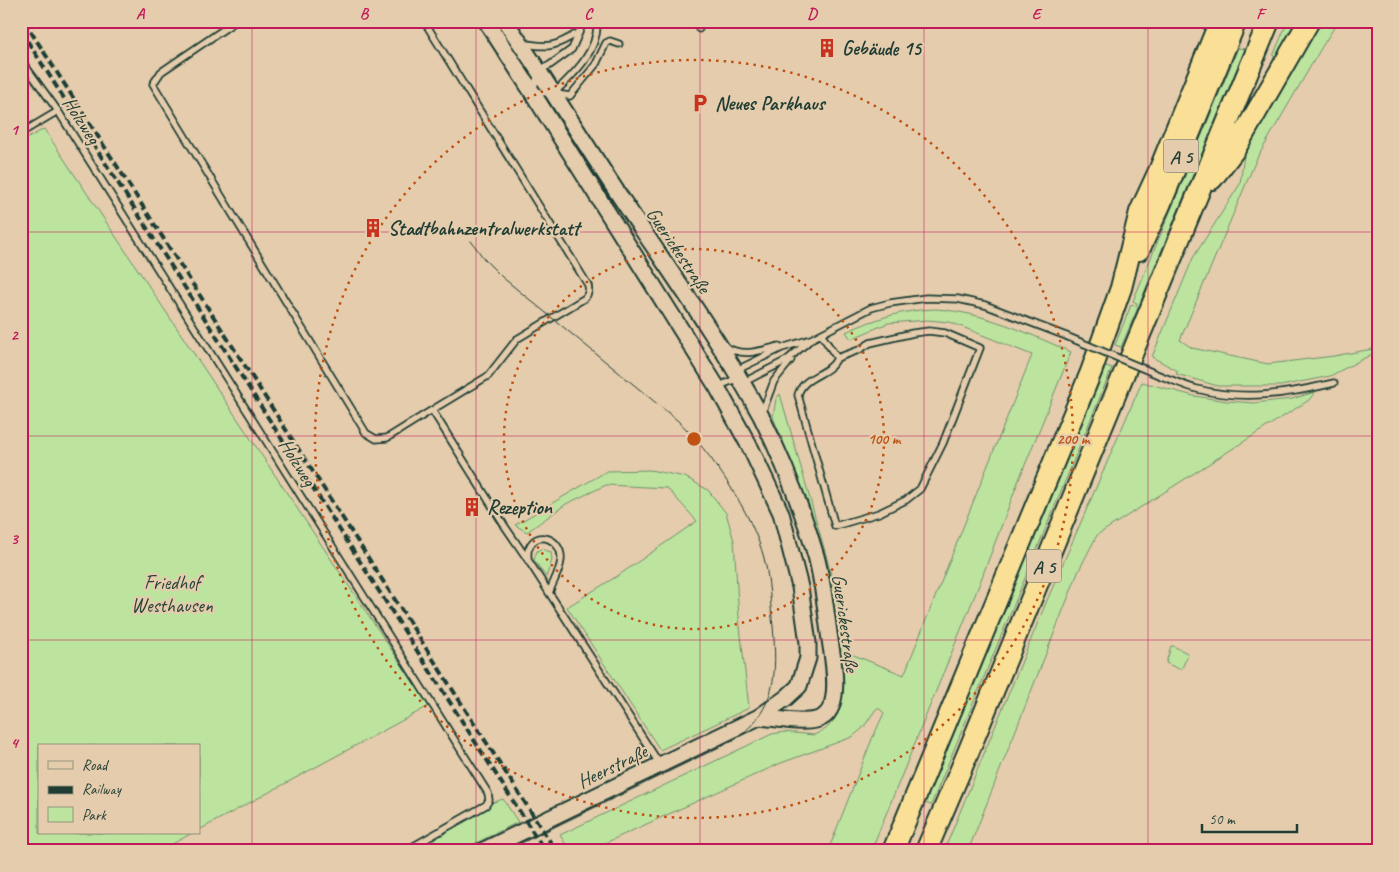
<svg xmlns="http://www.w3.org/2000/svg" width="1399" height="872" font-family="Caveat,sans-serif">
<style>
.green{fill:#bce49f;stroke:#6e906a}
.lines{fill:none;stroke-linecap:round;stroke-linejoin:round}
.service-casing{stroke:#1f3d34;stroke-width:9}
.secondary-casing{stroke:#1f3d34;stroke-width:19}
.motorway-casing{stroke:#1f3d34;stroke-width:24}
.service{stroke:#e4ccac;stroke-width:5.5}
.secondary{stroke:#e4ccac;stroke-width:15}
.motorway{stroke:#fadf96;stroke-width:20}
.tram{stroke:#1f3d34;stroke-width:1}
.rail{stroke:#1f3d34;stroke-width:4;stroke-dasharray:8 4;stroke-linecap:butt}
.service-bridge-casing{stroke:#1f3d34;stroke-width:9;stroke-linecap:butt}
.service-bridge{stroke:#e4ccac;stroke-width:5.5}
.grid{fill:none;stroke:#c2185b;stroke-width:1;stroke-opacity:0.55}
.ring{fill:none;stroke:#c05314;stroke-width:2.5;stroke-dasharray:2.5 5}
.labels{text-anchor:middle;stroke-width:4.5;stroke-linejoin:round;paint-order:stroke}
.shield{fill:#e4ccac;stroke:#5a6858;stroke-width:1}
.shield-label{font-size:19px;font-weight:bold;fill:#1f3d34}
.poi-label{font-size:20px;font-weight:bold;fill:#1f3d34;stroke:#e4ccac;text-anchor:start}
.street-label{font-size:20px;fill:#1f3d34;stroke:#e4ccac}
.park-label{font-size:20px;fill:#274539;stroke:#e4ccac}
.centre{fill:#c05314;stroke:#e4ccac;stroke-width:2.5}
.ring-label{font-size:15px;text-anchor:middle;font-weight:bold;fill:#c05314;stroke:#e4ccac;stroke-width:4.5;stroke-linejoin:round;paint-order:stroke}
.neatline{fill:none;stroke:#c2185b;stroke-width:2}
.grid-label{font-size:16px;text-anchor:middle;font-weight:bold;fill:#c2185b}
</style>
<rect width="100%" height="100%" fill="#e4ccac"/>
<filter id="ink" filterUnits="userSpaceOnUse"><feTurbulence type="fractalNoise" baseFrequency=".02" numOctaves="2"/><feDisplacementMap in="SourceGraphic" scale="10" xChannelSelector="R" yChannelSelector="G"/><feConvolveMatrix kernelMatrix="1 2 1 2 8 2 1 2 1" color-interpolation-filters="sRGB"/></filter>
<g filter="url(#ink)">
<path class="green" d="M 1288,21 L 1300,21 L 1279,60 L 1273,56 Z
M 1323,21 L 1338,21 L 1320,50 L 1256,160 L 1180,340 L 1192,348 L 1268,364 L 1334,356 L 1378,348 L 1378,351 L 1330,376 L 1280,386 L 1218,386 L 1176,374 L 1178,371 L 1152,357 L 1193,258 L 1240,184 L 1245,148 L 1299,54 Z
M 1238,48 L 1245,49 L 1139,305 L 1121,347 L 1115,345 L 1131,305 L 1136,306 L 1137,303 L 1133,301 Z
M 44,129 L 429,706 L 199,830 L 199,746 L 39,746 L 39,833 L 192,833 L 160,851 L 21,851 L 21,142 Z
M 936,309 C 986,313 1025,332 1071,352 L 1018,482 L 979,585 L 871,851 L 828,851 L 872,739 L 884,713 L 880,709 L 876,709 L 863,728 L 852,737 L 781,763 L 594,848 L 592,851 L 570,851 L 560,835 L 772,734 L 784,732 L 814,735 L 826,729 L 834,720 L 840,706 L 842,694 L 843,675 L 833,615 L 817,546 L 795,472 L 773,417 L 776,399 L 780,394 L 826,555 L 851,654 L 904,675 L 1032,355 L 950,322 L 928,320 L 888,323 L 851,339 L 846,332 C 877,318 902,310 936,309 Z
M 1106,366 L 1112,368 L 931,805 L 925,803 Z
M 1142,382 L 1194,396 L 1227,401 L 1254,403 L 1292,399 L 1315,392 L 1309,400 L 1097,535 L 1079,570 L 968,851 L 944,851 L 1048,598 Z
M 650,470 L 685,477 L 708,490 L 726,513 L 734,541 L 739,618 L 749,708 L 660,750 L 567,607 L 619,575 L 697,521 L 667,488 L 606,485 L 566,504 L 527,532 L 515,525 L 607,471 Z
M 541,549 L 551,552 L 552,560 L 546,577 L 534,560 L 537,551 Z
M 1171,646 L 1173,646 L 1187,653 L 1188,655 L 1182,668 L 1179,669 L 1166,663 Z
M 503,799 L 518,822 L 460,851 L 405,851 L 486,805 Z"/>
<g class="lines">
<g class="service-casing">
<path id="service" d="M 236,21 L 161,72 L 153,84 L 366,433 L 376,439 L 387,438 L 432,410
M 424,21 L 588,285 C 589,290 589,293 585,298 L 517,339 L 488,376 L 432,410 L 504,525 L 528,560
M 584,21 L 572,49 L 550,65 L 540,70 L 532,92 L 554,93 C 574,74 599,51 597,21
M 699,29 L 701,21
M 523,43 C 549,49 557,46 579,32
M 21,60 L 58,111 L 488,793 L 489,800 L 486,805 L 405,851
M 556,94 L 570,96 L 596,64 L 606,43 L 610,41 L 619,44
M 21,133 L 58,111
M 821,334 L 837,358 C 829,376 803,375 798,395 L 835,526 L 879,513 L 906,500 L 920,489 L 943,443 L 980,348 L 945,333 L 929,331 L 913,333 L 870,343 L 859,350 L 837,358
M 726,347 C 742,357 762,351 779,346
M 740,373 L 741,368 L 782,348 L 811,339 L 871,308 L 890,303 L 926,298 L 958,299 L 985,305 L 1066,336
M 1161,376 C 1173,380 1185,386 1197,389 C 1243,401 1288,394 1334,383
M 717,387 L 738,378 L 748,380 L 787,360 L 809,341
M 762,413 L 774,381 L 791,360
M 549,593 C 553,582 560,571 561,560 C 563,540 537,528 529,548 C 527,551 528,556 528,560 L 659,763"/>
</g>
<g class="secondary-casing">
<path id="secondary" d="M 505,21 C 547,81 584,143 625,204 C 671,273 721,342 761,416 C 783,460 802,508 816,556 C 823,581 826,613 830,640 C 833,659 842,705 823,717 C 810,726 775,718 759,717
M 482,851 L 759,717 L 786,698 L 799,686 L 808,658 L 808,643 L 800,587 L 781,513 L 751,449 L 717,387 L 532,92 L 486,21"/>
</g>
<g class="motorway-casing">
<path id="motorway" d="M 1212,179 L 1235,149 L 1309,21
M 1139,250 L 1160,205 L 1236,21
M 893,851 L 1091,372 L 1121,288 L 1140,212 L 1159,171 L 1220,21
M 926,851 L 967,755 L 1269,21"/>
</g>
<use href="#service" class="service"/>
<use href="#secondary" class="secondary"/>
<use href="#motorway" class="motorway"/>
<path class="tram" d="M 471,241 L 485,260 L 502,277 L 677,420 C 710,450 753,515 764,558 C 770,580 770,604 773,626 C 777,674 777,708 736,739 L 505,851"/>
<path class="rail" d="M 24,21 L 556,851
M 21,31 L 545,851"/>
<g class="service-bridge-casing">
<path id="service-bridge" d="M 1066,336 L 1161,376"/>
</g>
<use href="#service-bridge" class="service-bridge"/>
</g>
</g>
<path class="grid" d="M 252,21 L 252,851M 476,21 L 476,851M 700,21 L 700,851M 924,21 L 924,851M 1148,21 L 1148,851M 21,232 L 1378,232M 21,436 L 1378,436M 21,640 L 1378,640"/>
<g class="ring">
<circle cx="694" cy="439" r="190"/>
<circle cx="694" cy="439" r="379"/>
</g>
<defs>
<g id="building-bare" transform="scale(1.5)"><path d="M-4-6H4V6H1V3H-1V6H-4ZM-2.5-4.3h1.7v1.8h-1.7ZM.8-4.3h1.7v1.8H.8ZM-2.5-1h1.7V.8h-1.7ZM.8-1h1.7V.8H.8Z" fill="#c8321e" stroke="#e4ccac" stroke-width="2.5" paint-order="stroke"/></g>
<g id="parking-bare" transform="scale(1.5)"><path d="M-3.5-5.5H1a3.5 3.5 0 0 1 0 7H-1V5.5H-3.5ZM-1-3.4V-.6H.8a1.4 1.4 0 0 0 0-2.8Z" fill="#c8321e" stroke="#e4ccac" stroke-width="2.5" paint-order="stroke"/></g>
</defs>
<g fill-rule="evenodd">
<use href="#building-bare" x="827" y="48"/>
<use href="#parking-bare" x="700" y="103"/>
<use href="#building-bare" x="373" y="228"/>
<use href="#building-bare" x="472" y="507"/>
</g>
<g class="labels">
<g class="shield">
<rect x="1163.5" y="139.5" width="35" height="33" rx="4"/>
<rect x="1026.5" y="549.5" width="35" height="33" rx="4"/>
</g>
<g class="shield-label">
<text x="1181" y="163">A 5</text>
<text x="1044" y="573">A 5</text>
</g>
<g class="poi-label">
<text x="842" y="55">Gebäude 15</text>
<text x="715" y="110">Neues Parkhaus</text>
<text x="388" y="235">Stadtbahnzentralwerkstatt</text>
<text x="487" y="514">Rezeption</text>
</g>
<g class="street-label">
<text transform="translate(82 120) rotate(57)" y="7">Holzweg</text>
<text transform="translate(679 250) rotate(56)" y="7">Guerickestraße</text>
<text transform="translate(298 462) rotate(58)" y="7">Holzweg</text>
<text transform="translate(846 623) rotate(82)" y="7">Guerickestraße</text>
<text transform="translate(612 766) rotate(-26)" y="7">Heerstraße</text>
</g>
<g class="park-label">
<text x="172" y="589">Friedhof<tspan x="172" dy="23">Westhausen</tspan></text>
</g>
</g>
<circle cx="694" cy="439" r="8" class="centre"/>
<g class="ring-label">
<text x="884" y="444">100 m</text>
<text x="1073" y="444">200 m</text>
</g>
<rect width="1399" height="872" fill="none" stroke="#e4ccac" stroke-width="55"/>
<rect x="38" y="744" width="162" height="90" fill="#e4ccac" stroke="#95937c"/>
<rect x="48" y="761" width="25" height="8" fill="#e4ccac" stroke="#95937c"/>
<text x="82" y="770" font-size="15" fill="#1f3d34">Road</text>
<rect x="48" y="786" width="25" height="8" fill="#1f3d34" stroke="#95937c"/>
<text x="82" y="794" font-size="15" fill="#1f3d34">Railway</text>
<rect x="48" y="807" width="25" height="15" fill="#bce49f" stroke="#95937c"/>
<text x="82" y="820" font-size="15" fill="#1f3d34">Park</text>
<path d="M1202 824v8h95v-8" fill="none" stroke="#1f3d34" stroke-width="2.5"/>
<text x="1209" y="824" font-size="15" fill="#1f3d34" stroke="#e4ccac" stroke-width="4" paint-order="stroke">50 m</text>
<rect x="28" y="28" width="1344" height="816" class="neatline"/>
<g class="grid-label">
<text x="140" y="19">A</text>
<text x="364" y="19">B</text>
<text x="588" y="19">C</text>
<text x="812" y="19">D</text>
<text x="1036" y="19">E</text>
<text x="1260" y="19">F</text>
<text x="14" y="135">1</text>
<text x="14" y="340">2</text>
<text x="14" y="544">3</text>
<text x="14" y="748">4</text>
</g>
</svg>
